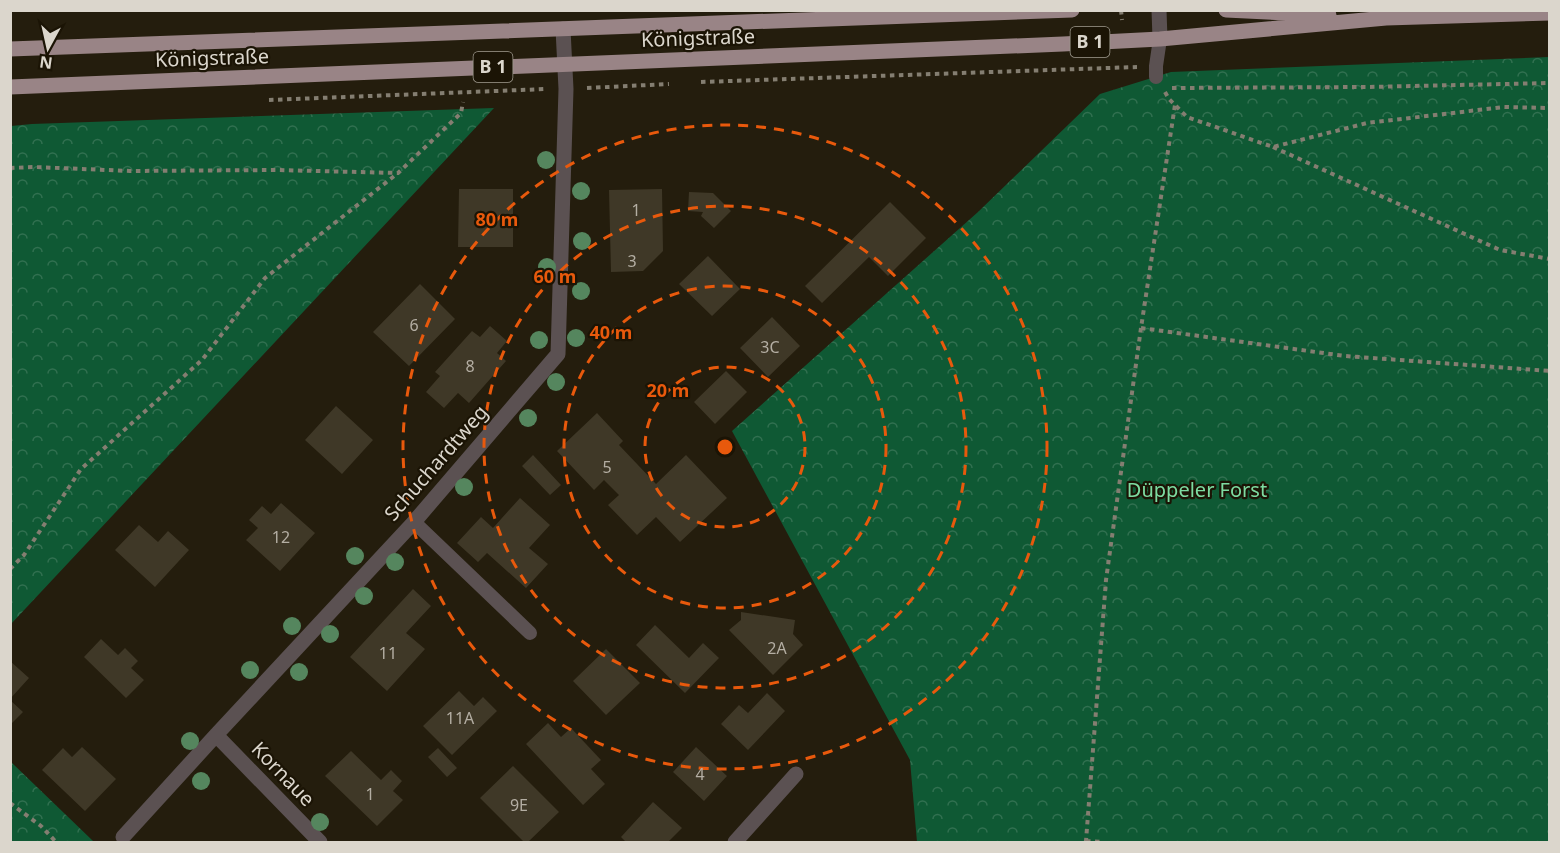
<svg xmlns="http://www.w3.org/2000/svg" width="1560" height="853" font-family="'Noto Sans',sans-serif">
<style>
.forest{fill:url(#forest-crowns)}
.building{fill:#3f3827}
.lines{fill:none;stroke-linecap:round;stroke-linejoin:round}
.path{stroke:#847e71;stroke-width:4;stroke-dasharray:4.5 4.5;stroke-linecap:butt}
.service{stroke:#5b5152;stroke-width:14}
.minor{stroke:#5b5152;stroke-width:15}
.primary{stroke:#998486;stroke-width:15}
.tree{fill:#55865e}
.ring{fill:none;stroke:#e8590c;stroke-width:3;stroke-dasharray:10 8}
.labels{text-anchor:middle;stroke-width:4.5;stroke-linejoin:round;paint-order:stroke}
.number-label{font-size:16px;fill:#b4aea3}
.shield{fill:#1b1405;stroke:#a19c90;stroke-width:1.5}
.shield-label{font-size:18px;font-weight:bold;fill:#dbd6cc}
.street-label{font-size:20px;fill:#dbd6cc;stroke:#1b1405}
.park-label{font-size:20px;fill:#7ddba1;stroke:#1b1405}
.centre{fill:#e8590c;stroke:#1b1405;stroke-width:3}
.ring-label{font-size:18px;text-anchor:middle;font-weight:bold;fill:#e8590c;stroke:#1b1405;stroke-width:4.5;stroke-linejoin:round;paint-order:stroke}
</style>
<defs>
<pattern id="forest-crowns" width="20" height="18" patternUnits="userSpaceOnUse" patternTransform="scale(1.5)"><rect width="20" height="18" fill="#0f5934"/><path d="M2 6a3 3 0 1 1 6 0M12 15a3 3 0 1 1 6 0" fill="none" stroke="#317050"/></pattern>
</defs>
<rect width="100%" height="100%" fill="#241d0d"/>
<path class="forest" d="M 1549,57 L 1549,842 L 917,842 L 910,760 L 732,431 L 978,212 L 1100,94 L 1171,72 Z
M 494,108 L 11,624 L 11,625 L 11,126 L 32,124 Z
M 11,762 L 92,840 L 94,842 L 11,842 Z"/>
<path class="building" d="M 459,189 L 513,189 L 513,247 L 458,247 Z
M 662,189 L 663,251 L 643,271 L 611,272 L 609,190 Z
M 689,192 L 713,193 L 731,211 L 714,228 L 701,216 L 703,212 L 688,211 Z
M 890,202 L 926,238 L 888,276 L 869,257 L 822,303 L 805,286 Z
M 708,256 L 740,289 L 712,316 L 679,284 Z
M 420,284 L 455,319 L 409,366 L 373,332 Z
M 772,317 L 800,346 L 768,377 L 740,348 Z
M 490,326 L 507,341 L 497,353 L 506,361 L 469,403 L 458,393 L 444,408 L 426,392 L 440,376 L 435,372 L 472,331 L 480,337 Z
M 726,371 L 747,392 L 715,424 L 694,402 Z
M 336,406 L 373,440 L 342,474 L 305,440 Z
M 597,413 L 623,441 L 619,445 L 656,484 L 686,455 L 727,498 L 680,542 L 656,517 L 637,535 L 608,505 L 619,495 L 604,480 L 594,490 L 557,451 Z
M 533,455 L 561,485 L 550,495 L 522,466 Z
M 520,498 L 550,525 L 529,548 L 548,564 L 526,588 L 487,553 L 478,562 L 457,543 L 481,517 L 493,528 Z
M 281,503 L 315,533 L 280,571 L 246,540 L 258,528 L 249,520 L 262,506 L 271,514 Z
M 139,525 L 158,542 L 168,531 L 189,550 L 155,587 L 115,550 Z
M 413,589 L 431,606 L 406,633 L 425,649 L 387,691 L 350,657 Z
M 741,612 L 795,620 L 793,634 L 803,645 L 773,675 L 729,630 L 741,620 Z
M 655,625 L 689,658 L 703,643 L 719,658 L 685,693 L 636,645 Z
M 101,639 L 118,655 L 125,648 L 138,661 L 131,668 L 144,680 L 126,698 L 84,657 Z
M 606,649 L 640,683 L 606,715 L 573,681 Z
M 10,661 L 29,678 L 10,699 Z
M 459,691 L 474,706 L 483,697 L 497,711 L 452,755 L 423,726 Z
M 767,693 L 785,711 L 748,750 L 721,724 L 739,705 L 748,713 Z
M 10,700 L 23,712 L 10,725 Z
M 548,723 L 561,737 L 571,728 L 601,760 L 591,769 L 605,784 L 583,805 L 526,744 Z
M 82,747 L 116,779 L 85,811 L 42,770 L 63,748 L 72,757 Z
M 696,747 L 727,776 L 704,801 L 673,772 Z
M 438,748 L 457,768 L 447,777 L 428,757 Z
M 351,751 L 381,780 L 391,770 L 402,781 L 393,791 L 403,800 L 377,826 L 325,776 Z
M 513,766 L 559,812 L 528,842 L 524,842 L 480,798 Z
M 653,802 L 682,828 L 668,842 L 626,842 L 621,837 Z"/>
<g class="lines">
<path class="path" d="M 1121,10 L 1122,20
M 701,82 L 1137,67
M 587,88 L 669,84
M 1172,88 L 1367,87 L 1550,83
M 1165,92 L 1169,99 L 1187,117 L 1273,147 L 1367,123 L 1504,107 L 1550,108
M 269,100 L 546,89
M 1273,147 L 1500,250 L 1550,259
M 10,168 L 34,167 L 130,171 L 276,170 L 398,173 L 461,113 L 463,102
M 1141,328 L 1345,356 L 1550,371
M 10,569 L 24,555 L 81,469 L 202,360 L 265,278 L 398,173
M 10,803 L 41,826 L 56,842
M 1086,841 L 1103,842
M 1085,842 L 1086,841 L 1106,580 L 1141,328 L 1175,105"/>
<path class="service" d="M 1156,77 L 1156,66 L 1160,39
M 414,522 L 530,633"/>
<path class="minor" d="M 1159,10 L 1160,39
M 216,735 L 320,842
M 123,837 L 216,735 L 414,522 L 558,354 L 566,89 L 563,29
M 735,842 L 796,774"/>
<path class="primary" d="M 1226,10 L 1329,15
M 10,49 L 1072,10
M 10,87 L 1063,44 L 1160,39 L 1386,18 L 1550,13"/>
</g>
<g class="tree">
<circle cx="546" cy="160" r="9"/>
<circle cx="581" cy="191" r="9"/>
<circle cx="582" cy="241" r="9"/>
<circle cx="547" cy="267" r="9"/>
<circle cx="581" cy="291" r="9"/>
<circle cx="576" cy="338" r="9"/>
<circle cx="539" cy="340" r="9"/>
<circle cx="556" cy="382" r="9"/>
<circle cx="528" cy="418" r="9"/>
<circle cx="464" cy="487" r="9"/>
<circle cx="355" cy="556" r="9"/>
<circle cx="395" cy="562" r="9"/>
<circle cx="364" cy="596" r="9"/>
<circle cx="292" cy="626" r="9"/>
<circle cx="330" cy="634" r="9"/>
<circle cx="250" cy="670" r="9"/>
<circle cx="299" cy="672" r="9"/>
<circle cx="190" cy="741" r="9"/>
<circle cx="201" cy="781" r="9"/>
<circle cx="320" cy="822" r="9"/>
</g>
<g class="ring">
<circle cx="725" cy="447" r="80"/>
<circle cx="725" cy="447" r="161"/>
<circle cx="725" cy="447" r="241"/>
<circle cx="725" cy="447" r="322"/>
</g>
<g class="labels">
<g class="number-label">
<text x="636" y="216">1</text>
<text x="632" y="267">3</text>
<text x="414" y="331">6</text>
<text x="770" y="353">3C</text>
<text x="470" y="372">8</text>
<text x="607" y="473">5</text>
<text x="281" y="543">12</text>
<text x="777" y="654">2A</text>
<text x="388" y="659">11</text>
<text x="460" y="724">11A</text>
<text x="700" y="780">4</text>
<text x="370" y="800">1</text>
<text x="519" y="811">9E</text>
</g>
<g class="shield">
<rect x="1070.5" y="27" width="39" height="30" rx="4.5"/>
<rect x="473.5" y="52" width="39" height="30" rx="4.5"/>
</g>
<g class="shield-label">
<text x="1090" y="48">B 1</text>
<text x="493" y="73">B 1</text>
</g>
<g class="street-label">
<text transform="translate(698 38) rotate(-2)" y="7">Königstraße</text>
<text transform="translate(212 58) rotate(-2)" y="7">Königstraße</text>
<text transform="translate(436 463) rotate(-49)" y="7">Schuchardtweg</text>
<text transform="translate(283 774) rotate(46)" y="7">Kornaue</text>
</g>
<g class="park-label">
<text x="1197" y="497">Düppeler Forst</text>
</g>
</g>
<circle cx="725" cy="447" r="9" class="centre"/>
<g class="ring-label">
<text x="497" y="226">80 m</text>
<text x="555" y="283">60 m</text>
<text x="611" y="339">40 m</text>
<text x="668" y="397">20 m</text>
</g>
<rect width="1560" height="853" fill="none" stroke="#dbd6cc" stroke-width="24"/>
<g transform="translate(48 48) rotate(188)" stroke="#1b1405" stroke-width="4.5" paint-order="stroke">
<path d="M0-4.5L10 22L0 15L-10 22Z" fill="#dbd6cc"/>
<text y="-9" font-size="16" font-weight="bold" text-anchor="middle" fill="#dbd6cc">N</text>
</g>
</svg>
